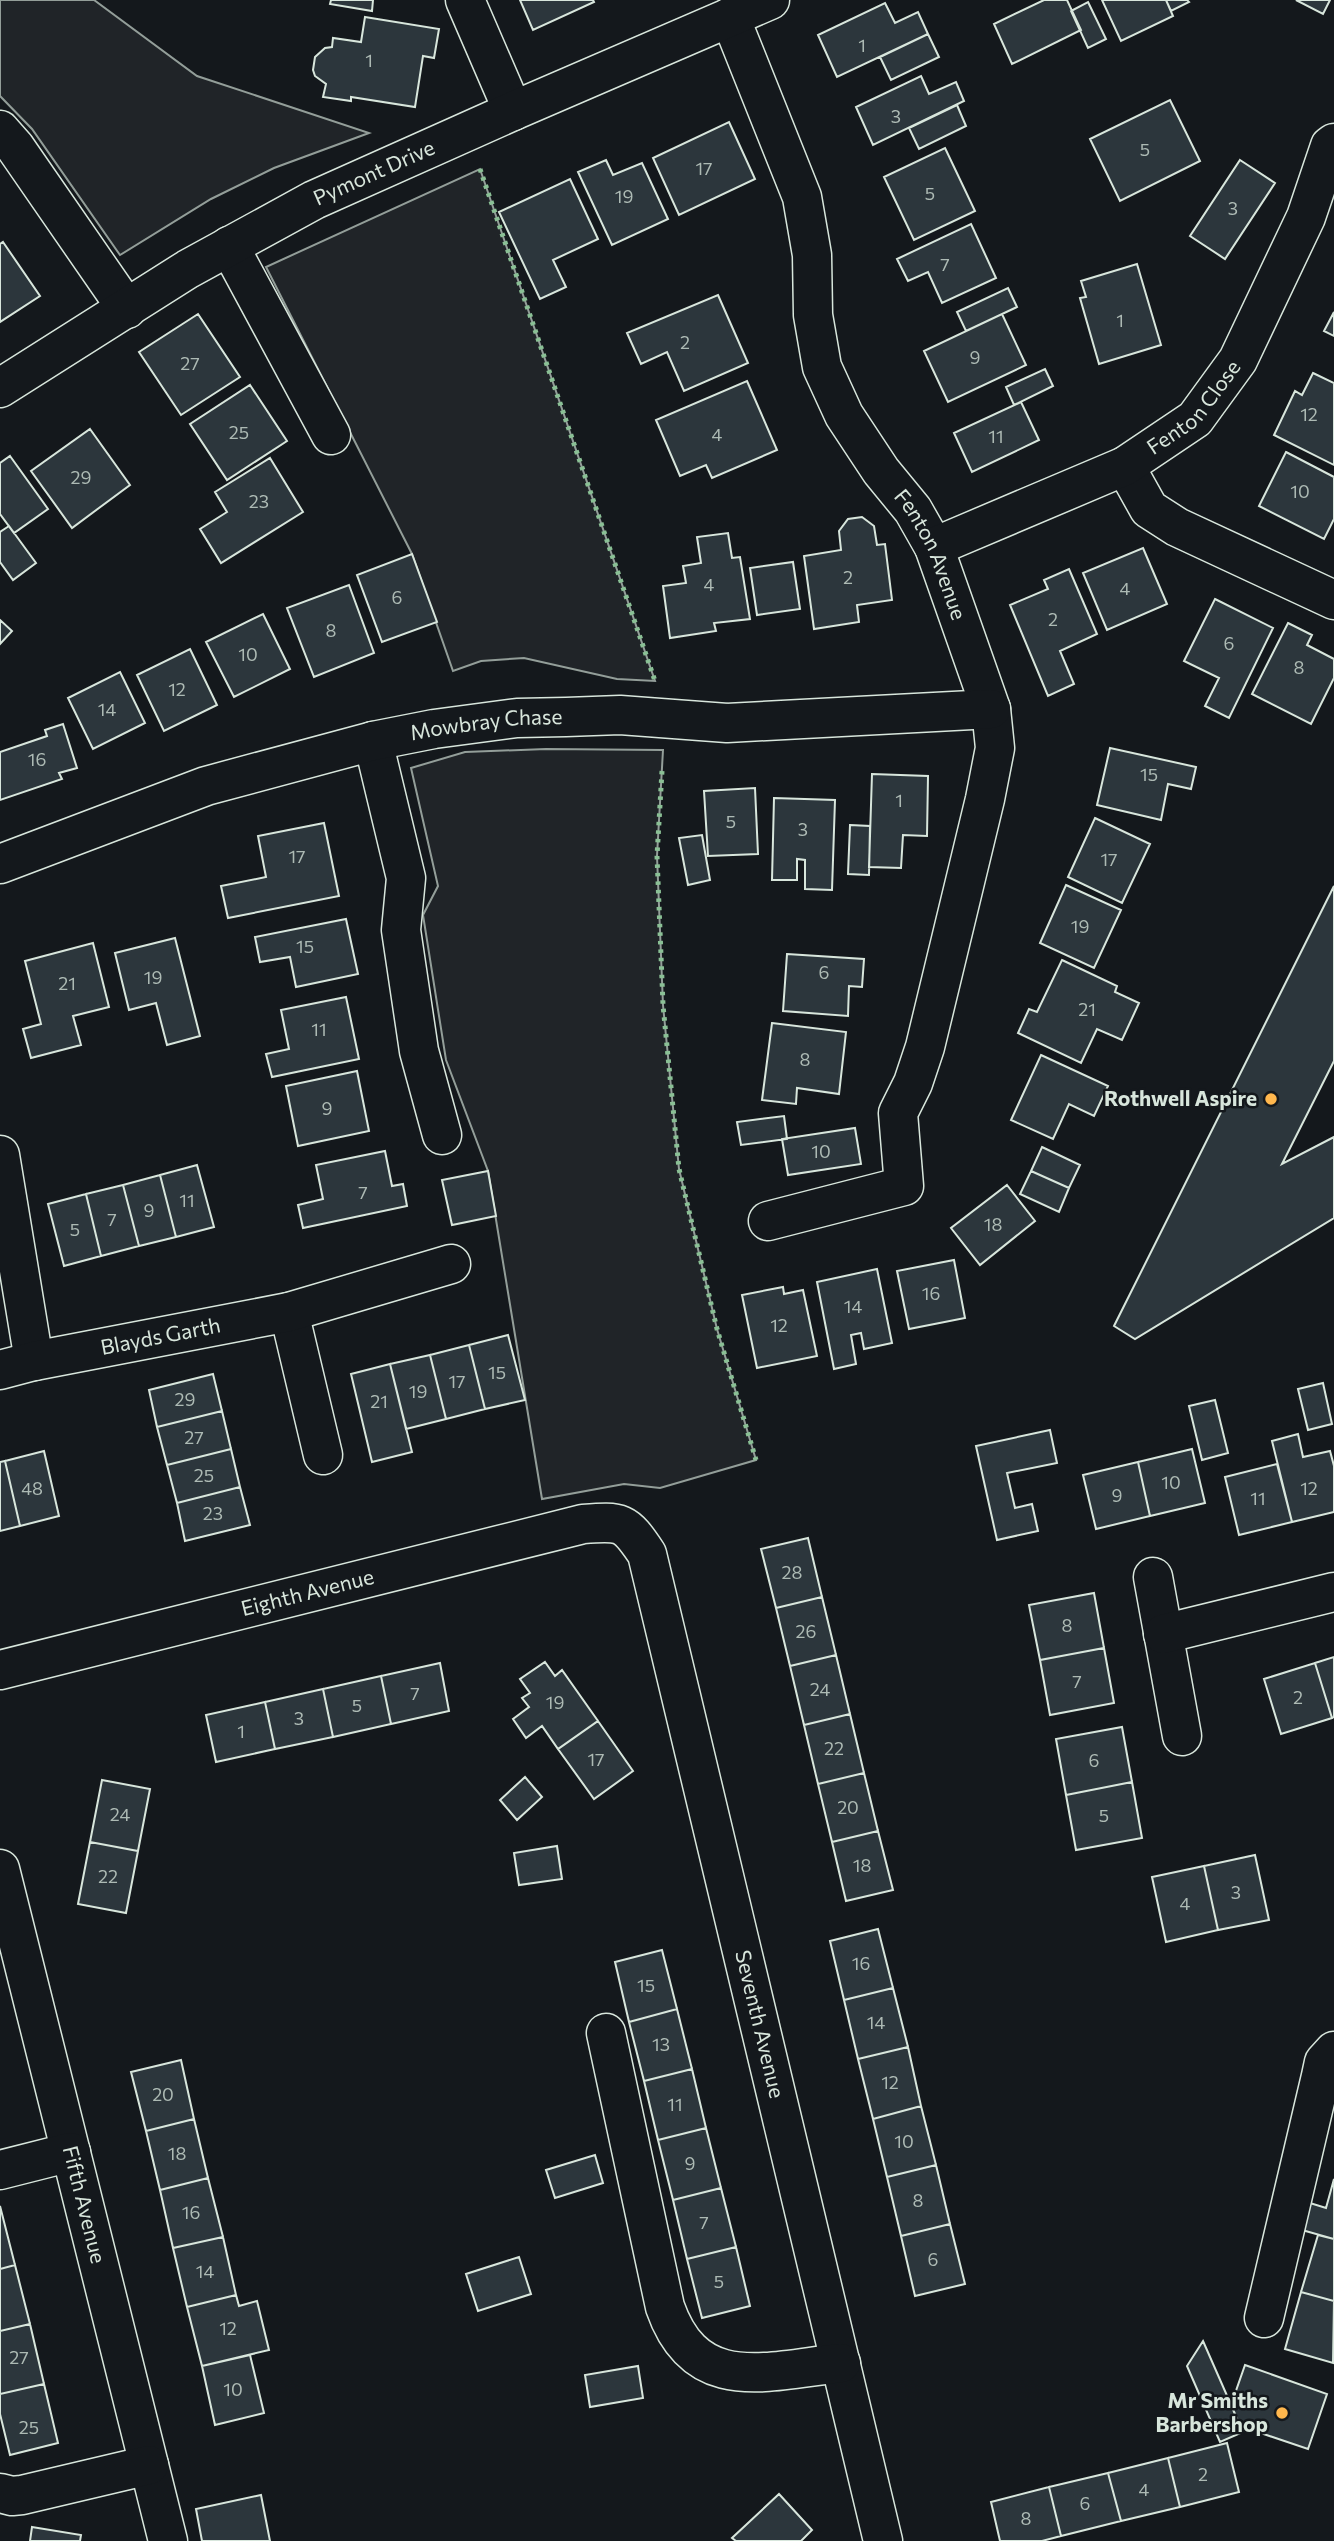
<svg xmlns="http://www.w3.org/2000/svg" width="1334" height="2541" font-family="Commissioner,sans-serif">
<style>
.green{fill:#202428;stroke:#939e99;stroke-width:2}
.building{fill:#2c363c;stroke:#d8e6dc;stroke-width:2}
.lines{fill:none;stroke-linecap:round;stroke-linejoin:round}
.minor-casing{stroke:#d8e6dc;stroke-width:41}
.minor{stroke:#14181c;stroke-width:38}
.hedge{stroke:#8ac095;stroke-width:5;stroke-dasharray:3.5 5;stroke-linecap:butt}
.poi-dot{fill:#ffb74d;stroke:#14181c;stroke-width:2.5}
.labels{text-anchor:middle;stroke-width:5;stroke-linejoin:round;paint-order:stroke}
.number-label{font-size:18px;fill:#adbab4}
.street-label{font-size:21px;fill:#d8e6dc;stroke:#14181c}
.poi-label{font-size:21px;font-weight:bold;fill:#d8e6dc;stroke:#14181c;text-anchor:end}
</style>
<rect width="100%" height="100%" fill="#14181c"/>
<path class="green" d="M 0,0 L 94,0 L 197,76 L 369,133 L 274,168 L 211,199 L 120,255 L 32,129 L 0,96 Z
M 480,169 L 655,681 L 617,679 L 524,658 L 481,661 L 453,671 L 412,554 L 266,267 Z
M 546,749 L 663,750 L 657,856 L 663,1005 L 679,1169 L 717,1329 L 756,1460 L 660,1488 L 624,1484 L 542,1499 L 488,1171 L 446,1060 L 423,915 L 438,886 L 411,768 L 465,752 Z"/>
<path class="building" d="M 331,0 L 373,0 L 372,11 L 330,4 Z
M 520,0 L 593,0 L 594,2 L 533,30 Z
M 1044,0 L 1067,0 L 1081,30 L 1012,64 L 994,24 Z
M 1102,0 L 1166,0 L 1173,16 L 1121,41 Z
M 1166,0 L 1187,0 L 1189,2 L 1171,11 Z
M 1296,0 L 1330,0 L 1323,14 Z
M 1088,2 L 1106,39 L 1088,48 L 1071,11 Z
M 885,3 L 895,23 L 918,12 L 928,34 L 837,77 L 818,35 Z
M 365,17 L 439,29 L 434,58 L 423,56 L 415,107 L 351,97 L 351,101 L 323,97 L 326,84 L 315,76 L 313,70 L 315,57 L 325,48 L 332,47 L 333,38 L 361,42 Z
M 928,34 L 939,57 L 891,80 L 880,57 Z
M 921,76 L 929,94 L 956,82 L 964,101 L 873,145 L 856,107 Z
M 1170,100 L 1200,161 L 1120,201 L 1090,139 Z
M 957,105 L 966,126 L 919,149 L 909,128 Z
M 729,122 L 755,179 L 679,215 L 653,158 Z
M 945,148 L 975,211 L 914,240 L 884,177 Z
M 606,160 L 613,175 L 642,163 L 668,219 L 612,245 L 578,172 Z
M 1240,160 L 1275,183 L 1225,259 L 1190,236 Z
M 570,179 L 598,239 L 553,260 L 566,287 L 540,299 L 499,212 Z
M 971,224 L 996,278 L 942,303 L 928,272 L 908,281 L 897,259 Z
M 3,242 L 40,296 L 0,322 L 0,244 Z
M 1137,264 L 1161,345 L 1099,364 L 1080,298 L 1086,297 L 1081,281 Z
M 1008,288 L 1017,307 L 966,331 L 957,312 Z
M 718,295 L 748,363 L 684,391 L 667,352 L 641,364 L 627,333 Z
M 1334,312 L 1334,336 L 1324,331 Z
M 198,314 L 240,377 L 181,415 L 139,352 Z
M 1002,314 L 1026,365 L 948,402 L 924,351 Z
M 1045,369 L 1053,386 L 1014,405 L 1006,387 Z
M 1313,373 L 1334,383 L 1334,465 L 1274,435 L 1295,391 L 1302,395 Z
M 747,381 L 777,450 L 712,478 L 706,465 L 680,476 L 656,420 Z
M 250,385 L 287,441 L 227,480 L 190,424 Z
M 1021,402 L 1039,440 L 972,472 L 954,433 Z
M 90,429 L 130,485 L 72,528 L 31,471 Z
M 1286,452 L 1334,477 L 1334,519 L 1324,539 L 1259,506 Z
M 10,456 L 48,509 L 14,533 L 0,514 L 0,463 Z
M 270,458 L 303,512 L 221,563 L 200,529 L 227,512 L 215,492 Z
M 862,517 L 874,526 L 877,545 L 885,544 L 892,600 L 857,605 L 859,622 L 814,629 L 804,556 L 841,550 L 839,531 L 848,519 Z
M 9,526 L 36,563 L 13,580 L 0,562 L 0,532 Z
M 728,533 L 732,558 L 740,557 L 750,619 L 714,623 L 716,631 L 670,638 L 663,586 L 686,583 L 683,566 L 701,563 L 697,537 Z
M 1143,548 L 1167,604 L 1107,630 L 1083,573 Z
M 412,554 L 437,622 L 382,642 L 357,575 Z
M 793,562 L 800,609 L 757,615 L 750,568 Z
M 1069,569 L 1097,634 L 1060,651 L 1074,684 L 1048,696 L 1010,605 L 1048,589 L 1044,580 Z
M 349,585 L 374,653 L 314,677 L 287,608 Z
M 1215,599 L 1273,628 L 1229,718 L 1205,706 L 1219,678 L 1184,661 Z
M 263,614 L 290,669 L 234,697 L 206,642 Z
M 0,620 L 12,631 L 0,644 Z
M 1288,623 L 1312,635 L 1307,645 L 1334,659 L 1334,678 L 1311,724 L 1252,694 Z
M 190,649 L 217,705 L 164,731 L 137,675 Z
M 120,672 L 145,723 L 93,749 L 68,698 Z
M 63,724 L 77,768 L 59,773 L 62,779 L 0,800 L 0,752 L 47,736 L 45,730 Z
M 1110,748 L 1196,767 L 1191,789 L 1168,784 L 1161,820 L 1097,805 Z
M 872,774 L 928,776 L 927,836 L 903,835 L 901,868 L 869,867 Z
M 755,788 L 758,854 L 708,856 L 704,791 Z
M 774,798 L 835,800 L 832,890 L 805,889 L 805,860 L 797,859 L 797,880 L 772,880 Z
M 1095,818 L 1150,844 L 1122,903 L 1068,877 Z
M 324,823 L 339,896 L 228,918 L 221,886 L 266,877 L 258,836 Z
M 850,825 L 870,826 L 869,875 L 848,874 Z
M 702,835 L 710,880 L 688,885 L 679,838 Z
M 1066,885 L 1121,910 L 1094,968 L 1040,943 Z
M 1334,886 L 1334,1061 L 1282,1164 L 1334,1137 L 1334,1218 L 1135,1339 L 1114,1326 Z
M 346,919 L 358,974 L 296,987 L 290,957 L 260,962 L 255,937 Z
M 175,938 L 200,1036 L 167,1045 L 156,1003 L 129,1010 L 115,953 Z
M 93,943 L 109,1007 L 73,1016 L 81,1045 L 31,1058 L 23,1029 L 41,1024 L 25,961 Z
M 787,954 L 864,959 L 862,987 L 849,986 L 848,1016 L 783,1011 Z
M 1062,960 L 1117,986 L 1115,992 L 1139,1003 L 1122,1040 L 1097,1029 L 1081,1063 L 1018,1033 L 1029,1009 L 1037,1012 Z
M 346,997 L 359,1059 L 272,1077 L 266,1054 L 289,1049 L 281,1010 Z
M 772,1023 L 846,1032 L 839,1094 L 797,1088 L 796,1104 L 762,1100 Z
M 1041,1055 L 1108,1086 L 1094,1116 L 1069,1104 L 1053,1139 L 1011,1120 Z
M 357,1071 L 369,1131 L 298,1146 L 286,1086 Z
M 784,1116 L 787,1139 L 741,1145 L 737,1122 Z
M 855,1128 L 861,1164 L 788,1175 L 782,1139 Z
M 1042,1147 L 1080,1165 L 1069,1188 L 1031,1171 Z
M 385,1151 L 392,1186 L 403,1184 L 407,1206 L 303,1228 L 298,1205 L 323,1199 L 316,1165 Z
M 197,1165 L 214,1227 L 176,1237 L 160,1175 Z
M 488,1171 L 496,1216 L 452,1225 L 442,1180 Z
M 1031,1171 L 1069,1188 L 1059,1212 L 1020,1194 Z
M 160,1175 L 176,1237 L 139,1246 L 123,1185 Z
M 123,1185 L 139,1246 L 101,1256 L 86,1194 Z
M 1007,1185 L 1035,1221 L 980,1265 L 951,1228 Z
M 86,1194 L 101,1256 L 64,1266 L 48,1204 Z
M 954,1260 L 965,1318 L 909,1329 L 897,1271 Z
M 877,1269 L 892,1343 L 864,1349 L 861,1333 L 851,1335 L 856,1364 L 834,1369 L 817,1282 Z
M 783,1287 L 784,1294 L 803,1290 L 817,1356 L 757,1368 L 742,1295 Z
M 508,1335 L 525,1400 L 485,1409 L 469,1345 Z
M 469,1345 L 485,1409 L 446,1419 L 430,1355 Z
M 430,1355 L 446,1419 L 406,1429 L 390,1364 Z
M 390,1364 L 412,1452 L 372,1462 L 351,1374 Z
M 213,1374 L 222,1411 L 157,1427 L 149,1390 Z
M 1323,1383 L 1332,1424 L 1308,1430 L 1298,1389 Z
M 1215,1400 L 1228,1453 L 1202,1460 L 1189,1406 Z
M 222,1411 L 231,1449 L 167,1465 L 157,1427 Z
M 1050,1430 L 1057,1463 L 1007,1473 L 1015,1508 L 1032,1504 L 1038,1531 L 997,1540 L 976,1446 Z
M 1298,1434 L 1303,1457 L 1330,1451 L 1334,1466 L 1334,1512 L 1292,1522 L 1272,1441 Z
M 231,1449 L 240,1487 L 177,1503 L 167,1465 Z
M 1192,1449 L 1205,1503 L 1150,1516 L 1138,1462 Z
M 44,1451 L 59,1516 L 20,1526 L 5,1461 Z
M 5,1461 L 20,1526 L 0,1531 L 0,1462 Z
M 1138,1462 L 1150,1516 L 1096,1529 L 1083,1475 Z
M 1277,1464 L 1292,1522 L 1239,1535 L 1225,1477 Z
M 240,1487 L 250,1525 L 185,1541 L 177,1503 Z
M 808,1538 L 822,1597 L 776,1608 L 761,1549 Z
M 1094,1593 L 1104,1648 L 1040,1660 L 1029,1605 Z
M 822,1597 L 836,1655 L 790,1666 L 776,1608 Z
M 1104,1648 L 1114,1703 L 1050,1715 L 1040,1660 Z
M 836,1655 L 850,1714 L 804,1725 L 790,1666 Z
M 1334,1657 L 1334,1717 L 1332,1718 L 1315,1663 Z
M 545,1662 L 555,1676 L 562,1670 L 598,1721 L 558,1749 L 542,1726 L 526,1738 L 513,1719 L 529,1707 L 522,1698 L 530,1693 L 520,1679 Z
M 440,1663 L 449,1711 L 391,1724 L 381,1676 Z
M 1315,1663 L 1332,1718 L 1281,1734 L 1264,1679 Z
M 381,1676 L 391,1724 L 333,1737 L 323,1689 Z
M 323,1689 L 333,1737 L 275,1749 L 265,1702 Z
M 265,1702 L 275,1749 L 216,1762 L 206,1715 Z
M 850,1714 L 864,1773 L 818,1784 L 804,1725 Z
M 598,1721 L 633,1771 L 594,1799 L 558,1749 Z
M 1122,1727 L 1132,1782 L 1066,1795 L 1056,1739 Z
M 864,1773 L 878,1831 L 832,1842 L 818,1784 Z
M 525,1777 L 542,1797 L 517,1820 L 500,1800 Z
M 102,1780 L 150,1789 L 138,1851 L 90,1842 Z
M 1132,1782 L 1142,1838 L 1076,1850 L 1066,1795 Z
M 878,1831 L 893,1890 L 846,1901 L 832,1842 Z
M 90,1842 L 138,1851 L 126,1913 L 78,1904 Z
M 557,1846 L 562,1879 L 519,1885 L 514,1853 Z
M 1255,1855 L 1269,1920 L 1218,1930 L 1204,1866 Z
M 1204,1866 L 1218,1930 L 1166,1942 L 1152,1877 Z
M 878,1929 L 893,1988 L 844,2000 L 830,1941 Z
M 662,1950 L 677,2009 L 629,2022 L 615,1962 Z
M 893,1988 L 908,2047 L 858,2059 L 844,2000 Z
M 677,2009 L 692,2069 L 644,2081 L 629,2022 Z
M 908,2047 L 921,2106 L 873,2119 L 858,2059 Z
M 181,2060 L 194,2119 L 146,2131 L 131,2072 Z
M 692,2069 L 706,2128 L 658,2140 L 644,2081 Z
M 921,2106 L 936,2165 L 887,2177 L 873,2119 Z
M 194,2119 L 208,2178 L 160,2190 L 146,2131 Z
M 706,2128 L 721,2188 L 673,2200 L 658,2140 Z
M 595,2155 L 603,2183 L 555,2198 L 546,2170 Z
M 936,2165 L 950,2224 L 901,2236 L 887,2177 Z
M 208,2178 L 223,2237 L 173,2248 L 160,2190 Z
M 1334,2179 L 1334,2239 L 1302,2230 L 1310,2203 L 1326,2208 Z
M 721,2188 L 736,2247 L 687,2259 L 673,2200 Z
M 0,2206 L 15,2265 L 0,2269 Z
M 950,2224 L 965,2284 L 915,2296 L 901,2236 Z
M 1318,2235 L 1334,2239 L 1334,2301 L 1301,2292 Z
M 223,2237 L 236,2295 L 187,2307 L 173,2248 Z
M 736,2247 L 750,2306 L 702,2318 L 687,2259 Z
M 519,2257 L 531,2294 L 478,2311 L 466,2274 Z
M 15,2265 L 30,2324 L 0,2331 L 0,2269 Z
M 1301,2292 L 1334,2301 L 1333,2363 L 1285,2349 Z
M 236,2295 L 239,2306 L 257,2301 L 269,2350 L 202,2366 L 187,2307 Z
M 30,2324 L 44,2384 L 0,2394 L 0,2331 Z
M 1203,2341 L 1243,2432 L 1220,2442 L 1187,2366 Z
M 250,2355 L 264,2413 L 215,2425 L 202,2366 Z
M 1245,2365 L 1327,2394 L 1308,2449 L 1240,2426 L 1231,2405 Z
M 638,2366 L 643,2398 L 590,2407 L 585,2375 Z
M 44,2384 L 58,2443 L 10,2455 L 0,2414 L 0,2394 Z
M 1227,2443 L 1239,2492 L 1180,2507 L 1168,2458 Z
M 1168,2458 L 1180,2507 L 1121,2521 L 1108,2473 Z
M 1108,2473 L 1121,2521 L 1061,2536 L 1049,2487 Z
M 1049,2487 L 1061,2536 L 1042,2541 L 1000,2541 L 991,2502 Z
M 779,2494 L 812,2530 L 801,2541 L 736,2541 L 732,2538 Z
M 261,2495 L 270,2541 L 202,2541 L 196,2509 Z
M 32,2527 L 81,2535 L 80,2541 L 30,2541 Z"/>
<g class="lines">
<g class="minor-casing">
<g id="minor">
<path d="M 465,0 L 513,111"/>
<path id="s1" d="M 730,17 L 802,197 L 812,255 L 813,315 L 822,367 L 844,415 L 881,471 L 913,510 L 934,547 L 991,709 L 995,748 L 985,799 L 925,1047 L 913,1083 L 898,1113 L 904,1186 L 768,1221"/>
<path d="M 0,130 L 15,147 L 127,309"/>
<path d="M 229,246 L 331,435"/>
<path id="s2" d="M 0,388 L 188,269 L 314,200 L 513,111 L 770,0"/>
<path d="M 1125,466 L 1149,509 L 1177,527 L 1334,600"/>
<path id="s3" d="M 934,547 L 1125,466 L 1195,419 L 1238,360 L 1306,217 L 1330,146 L 1334,143"/>
<path d="M 373,741 L 406,878 L 401,930 L 419,1051 L 442,1135"/>
<path id="s4" d="M 0,864 L 206,786 L 373,741 L 434,729 L 517,718 L 566,717 L 620,715 L 727,723 L 991,709"/>
<path d="M 0,1155 L 34,1361"/>
<path d="M 289,1312 L 323,1455"/>
<path id="s5" d="M 0,1370 L 34,1361 L 289,1312 L 451,1264"/>
<path d="M 1153,1577 L 1182,1736"/>
<path d="M 1163,1634 L 1334,1592"/>
<path id="s6" d="M 0,1670 L 583,1524 C 622,1521 625,1521 647,1554 L 883,2541"/>
<path id="s7" d="M 0,1869 L 168,2541"/>
<path d="M 606,2033 L 665,2307 C 696,2396 766,2371 841,2363"/>
<path d="M 0,2170 L 71,2152"/>
<path d="M 1264,2318 L 1321,2076 L 1324,2062 L 1334,2051"/>
<path d="M 0,2493 L 12,2496 L 22,2495 L 149,2465"/>
</g>
</g>
<use href="#minor" class="minor"/>
<path class="hedge" d="M 480,169 L 655,681
M 662,771 L 657,856 L 663,1005 L 679,1169 L 717,1329 L 756,1460"/>
</g>
<g class="poi-dot">
<circle cx="1271" cy="1099" r="7"/>
<circle cx="1282" cy="2413" r="7"/>
</g>
<g class="labels">
<g class="number-label">
<text x="862" y="52">1</text>
<text x="369" y="67">1</text>
<text x="896" y="123">3</text>
<text x="1145" y="156">5</text>
<text x="704" y="175">17</text>
<text x="930" y="200">5</text>
<text x="624" y="203">19</text>
<text x="1233" y="215">3</text>
<text x="945" y="271">7</text>
<text x="1120" y="327">1</text>
<text x="685" y="349">2</text>
<text x="975" y="364">9</text>
<text x="190" y="370">27</text>
<text x="1309" y="421">12</text>
<text x="239" y="439">25</text>
<text x="717" y="441">4</text>
<text x="996" y="443">11</text>
<text x="81" y="484">29</text>
<text x="1300" y="498">10</text>
<text x="259" y="508">23</text>
<text x="848" y="584">2</text>
<text x="709" y="591">4</text>
<text x="1125" y="595">4</text>
<text x="397" y="604">6</text>
<text x="1053" y="626">2</text>
<text x="331" y="637">8</text>
<text x="1229" y="650">6</text>
<text x="248" y="661">10</text>
<text x="1299" y="674">8</text>
<text x="177" y="696">12</text>
<text x="107" y="716">14</text>
<text x="37" y="766">16</text>
<text x="1149" y="781">15</text>
<text x="899" y="807">1</text>
<text x="731" y="828">5</text>
<text x="803" y="836">3</text>
<text x="297" y="863">17</text>
<text x="1109" y="866">17</text>
<text x="1080" y="933">19</text>
<text x="305" y="953">15</text>
<text x="824" y="979">6</text>
<text x="153" y="984">19</text>
<text x="67" y="990">21</text>
<text x="1087" y="1016">21</text>
<text x="319" y="1036">11</text>
<text x="805" y="1066">8</text>
<text x="327" y="1115">9</text>
<text x="821" y="1158">10</text>
<text x="363" y="1199">7</text>
<text x="187" y="1207">11</text>
<text x="149" y="1217">9</text>
<text x="112" y="1226">7</text>
<text x="993" y="1231">18</text>
<text x="75" y="1236">5</text>
<text x="931" y="1300">16</text>
<text x="853" y="1313">14</text>
<text x="779" y="1332">12</text>
<text x="497" y="1379">15</text>
<text x="457" y="1388">17</text>
<text x="418" y="1398">19</text>
<text x="185" y="1406">29</text>
<text x="379" y="1408">21</text>
<text x="194" y="1444">27</text>
<text x="204" y="1482">25</text>
<text x="1171" y="1489">10</text>
<text x="32" y="1495">48</text>
<text x="1309" y="1495">12</text>
<text x="1117" y="1502">9</text>
<text x="1258" y="1505">11</text>
<text x="213" y="1520">23</text>
<text x="792" y="1579">28</text>
<text x="1067" y="1632">8</text>
<text x="806" y="1638">26</text>
<text x="1077" y="1688">7</text>
<text x="820" y="1696">24</text>
<text x="415" y="1700">7</text>
<text x="1298" y="1704">2</text>
<text x="555" y="1709">19</text>
<text x="357" y="1712">5</text>
<text x="299" y="1725">3</text>
<text x="241" y="1738">1</text>
<text x="834" y="1755">22</text>
<text x="596" y="1766">17</text>
<text x="1094" y="1767">6</text>
<text x="848" y="1814">20</text>
<text x="120" y="1821">24</text>
<text x="1104" y="1822">5</text>
<text x="862" y="1872">18</text>
<text x="108" y="1883">22</text>
<text x="1236" y="1899">3</text>
<text x="1185" y="1910">4</text>
<text x="861" y="1970">16</text>
<text x="646" y="1992">15</text>
<text x="876" y="2029">14</text>
<text x="661" y="2051">13</text>
<text x="890" y="2089">12</text>
<text x="163" y="2101">20</text>
<text x="675" y="2111">11</text>
<text x="904" y="2148">10</text>
<text x="177" y="2160">18</text>
<text x="690" y="2170">9</text>
<text x="918" y="2207">8</text>
<text x="191" y="2219">16</text>
<text x="704" y="2229">7</text>
<text x="933" y="2266">6</text>
<text x="205" y="2278">14</text>
<text x="719" y="2288">5</text>
<text x="228" y="2335">12</text>
<text x="19" y="2364">27</text>
<text x="233" y="2396">10</text>
<text x="29" y="2434">25</text>
<text x="1203" y="2481">2</text>
<text x="1144" y="2496">4</text>
<text x="1085" y="2510">6</text>
<text x="1026" y="2525">8</text>
</g>
<g class="street-label">
<text dy="7" stroke="none"><textPath href="#s2" startOffset="432">Pymont Drive</textPath></text>
<text dy="7" stroke="none"><textPath href="#s3" startOffset="299">Fenton Close</textPath></text>
<text dy="7" stroke="none"><textPath href="#s1" startOffset="584">Fenton Avenue</textPath></text>
<text dy="7" stroke="none"><textPath href="#s4" startOffset="508">Mowbray Chase</textPath></text>
<text dy="7" stroke="none"><textPath href="#s5" startOffset="164">Blayds Garth</textPath></text>
<text dy="7" stroke="none"><textPath href="#s6" startOffset="317">Eighth Avenue</textPath></text>
<text dy="7" stroke="none"><textPath href="#s6" startOffset="1162">Seventh Avenue</textPath></text>
<text dy="7" stroke="none"><textPath href="#s7" startOffset="346">Fifth Avenue</textPath></text>
</g>
<g class="poi-label">
<text x="1257" y="1106">Rothwell Aspire</text>
<text x="1268" y="2408">Mr Smiths<tspan x="1268" dy="24">Barbershop</tspan></text>
</g>
</g>
</svg>
